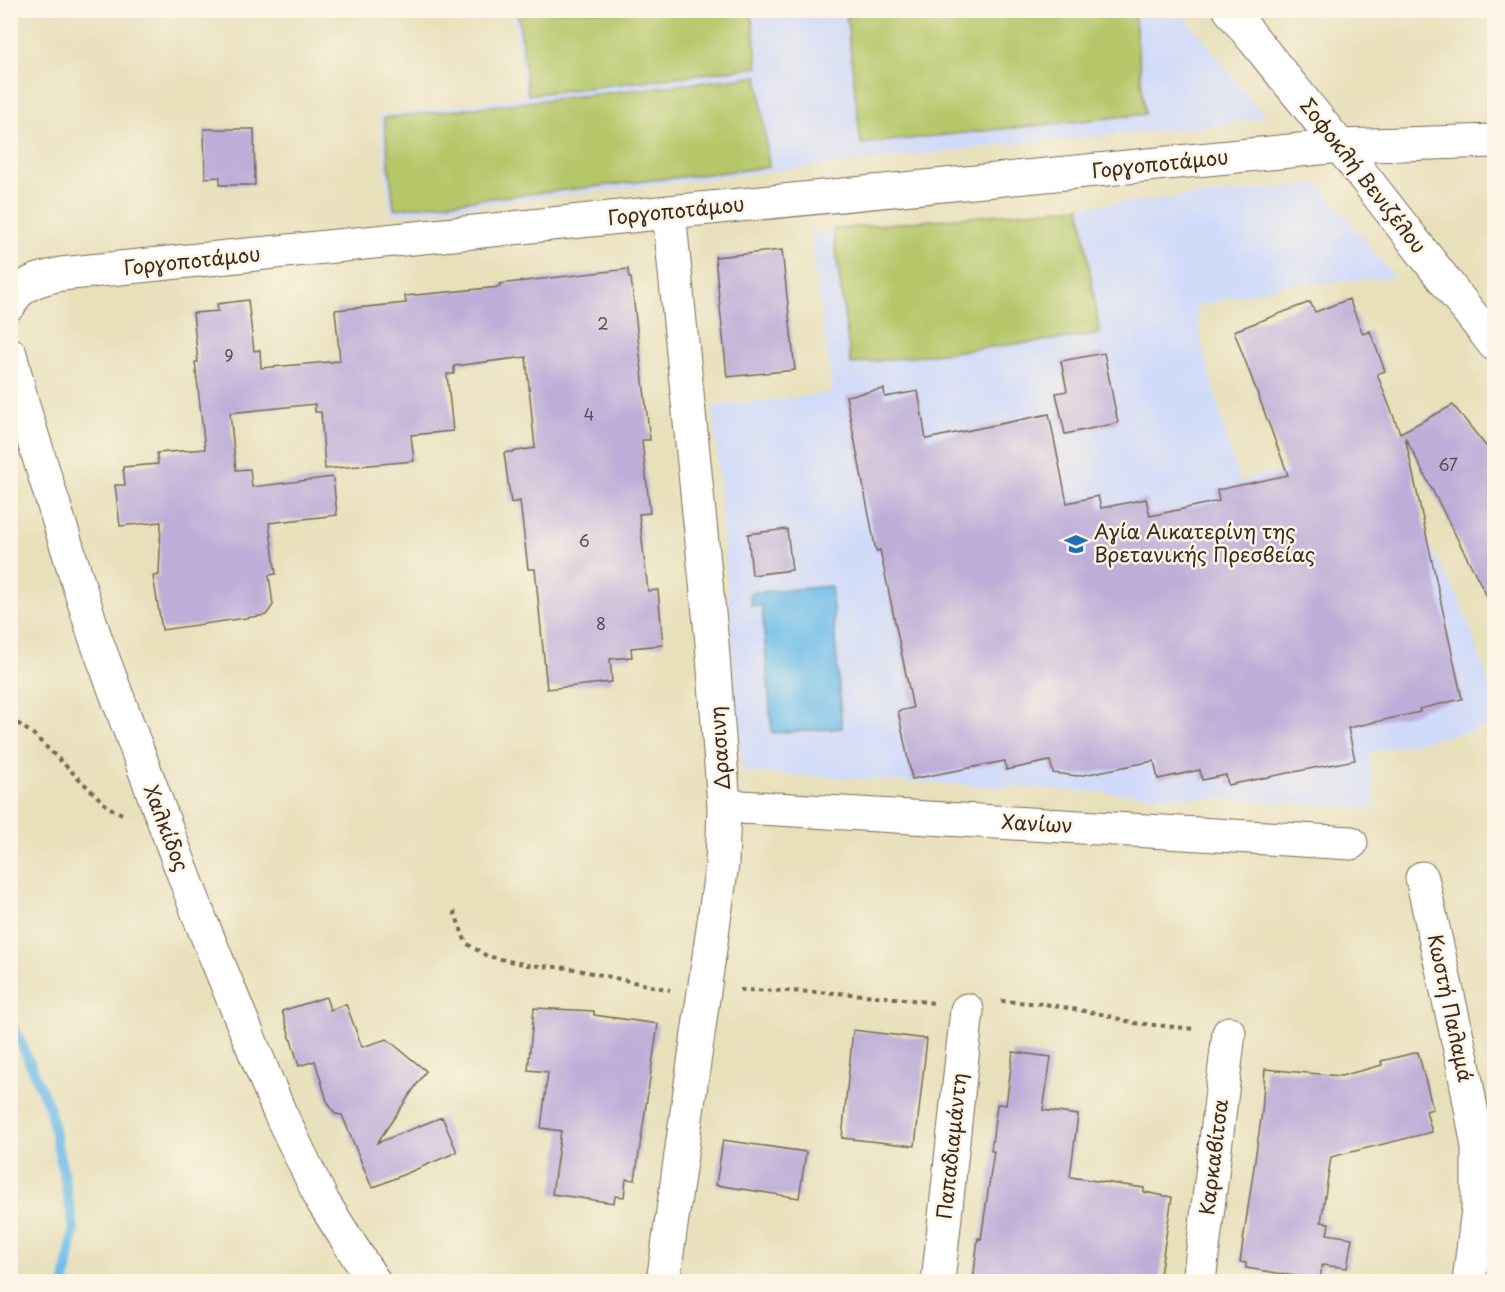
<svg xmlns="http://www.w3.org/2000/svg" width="1505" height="1292" font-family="'Playpen Sans',sans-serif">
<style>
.built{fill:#d0daf9}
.green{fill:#b6c76a;stroke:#787844;stroke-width:1.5}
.water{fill:#70beea;stroke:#567484;stroke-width:1.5}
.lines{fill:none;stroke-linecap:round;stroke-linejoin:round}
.stream{stroke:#70beea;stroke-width:10}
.building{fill:#bdadd8}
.minor-casing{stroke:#786a55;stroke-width:35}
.major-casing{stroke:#786a55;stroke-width:35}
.path{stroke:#786a55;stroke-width:4;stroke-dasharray:4.5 4.5;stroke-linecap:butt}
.minor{stroke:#fff;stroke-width:33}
.major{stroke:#fff;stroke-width:33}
.labels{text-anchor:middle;stroke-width:5;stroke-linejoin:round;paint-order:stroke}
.number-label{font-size:16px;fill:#5c4b4c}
.street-label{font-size:20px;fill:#3b2a1e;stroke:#fcf5e5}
.poi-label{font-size:20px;fill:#3b2a1e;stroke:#fcf5e5;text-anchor:start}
</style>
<rect width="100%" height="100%" fill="#fcf5e5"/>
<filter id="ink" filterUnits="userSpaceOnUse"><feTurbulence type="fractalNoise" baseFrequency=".0167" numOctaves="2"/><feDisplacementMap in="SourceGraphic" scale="12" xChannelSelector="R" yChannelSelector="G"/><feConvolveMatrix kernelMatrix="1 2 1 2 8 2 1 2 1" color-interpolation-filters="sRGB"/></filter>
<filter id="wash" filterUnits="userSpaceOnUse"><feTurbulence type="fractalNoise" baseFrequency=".008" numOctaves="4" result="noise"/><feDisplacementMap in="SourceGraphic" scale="24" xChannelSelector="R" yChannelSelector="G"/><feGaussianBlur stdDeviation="1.35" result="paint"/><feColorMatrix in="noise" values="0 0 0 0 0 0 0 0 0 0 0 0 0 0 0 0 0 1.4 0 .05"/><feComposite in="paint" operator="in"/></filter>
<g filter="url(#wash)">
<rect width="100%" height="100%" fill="#e8e0bb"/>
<path class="built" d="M 1180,10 L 1265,117 L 1207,127 L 994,146 L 391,215 L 379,115 L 524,97 L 513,11 Z
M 1320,184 L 1395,277 L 1281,286 L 1196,306 L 1201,342 L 1239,482 L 1265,473 L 1267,476 L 1372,438 L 1462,605 L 1494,697 L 1494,726 L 1369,753 L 1376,808 L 742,772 L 713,406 L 833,393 L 809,232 Z"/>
<path class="green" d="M 518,11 L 751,11 L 758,67 L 528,95 Z
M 846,11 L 1134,11 L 1145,114 L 861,144 Z
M 758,76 L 769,167 L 394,209 L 384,118 Z
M 1080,207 L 1100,334 L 851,364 L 833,229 Z"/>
<path class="water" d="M 831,586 L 842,728 L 772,733 L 762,606 L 751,606 L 750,593 Z"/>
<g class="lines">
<path class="stream" d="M 10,1024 L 14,1027 L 49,1107 L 62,1166 L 74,1229 L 65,1282"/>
</g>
<g id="blocks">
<path class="building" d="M 204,129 L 254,129 L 255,185 L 220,185 L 220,177 L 205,178 Z
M 782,250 L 795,370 L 727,377 L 715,257 Z
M 628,269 L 629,278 L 631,278 L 650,440 L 642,440 L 650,513 L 639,514 L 648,591 L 658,590 L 663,645 L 631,648 L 632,657 L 610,659 L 612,682 L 547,689 L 535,569 L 528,569 L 520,501 L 511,503 L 504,453 L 535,448 L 526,357 L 454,366 L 454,374 L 447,374 L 453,431 L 411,435 L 414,461 L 325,469 L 321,412 L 315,412 L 315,404 L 230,413 L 236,470 L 250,469 L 252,487 L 333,477 L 337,515 L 269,523 L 276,574 L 269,575 L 273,605 L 266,615 L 162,630 L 153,576 L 159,575 L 161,522 L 120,526 L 115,485 L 125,485 L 123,467 L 158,464 L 157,453 L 205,449 L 195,362 L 198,362 L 193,313 L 218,311 L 217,304 L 248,300 L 254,351 L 260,350 L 261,368 L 340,361 L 335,310 L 406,303 L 405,296 L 500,287 L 499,284 Z
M 1349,299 L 1363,334 L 1370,331 L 1385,371 L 1377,374 L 1400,433 L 1453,405 L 1494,456 L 1494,610 L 1405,437 L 1462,699 L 1419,709 L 1420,712 L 1348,728 L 1355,760 L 1228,785 L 1226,775 L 1202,780 L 1200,770 L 1158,779 L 1154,761 L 1078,776 L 1053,773 L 1050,761 L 1006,770 L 1005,761 L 912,779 L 898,711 L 913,708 L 880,550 L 876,551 L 846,396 L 884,389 L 885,397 L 918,391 L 926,439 L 1049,414 L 1067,503 L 1098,496 L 1101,508 L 1146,499 L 1150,516 L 1219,501 L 1217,490 L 1288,475 L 1234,331 L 1310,302 L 1315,312 Z
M 1104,353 L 1118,423 L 1065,434 L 1056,393 L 1067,391 L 1061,361 Z
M 787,529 L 792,570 L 752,575 L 748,534 Z
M 326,997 L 330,1010 L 346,1004 L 362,1047 L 387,1039 L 426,1071 L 377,1143 L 442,1117 L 457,1152 L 372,1188 L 342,1115 L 335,1114 L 327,1101 L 315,1061 L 299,1066 L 282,1011 Z
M 534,1008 L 594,1011 L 594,1015 L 658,1024 L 635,1180 L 626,1179 L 624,1197 L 615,1196 L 614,1203 L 552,1194 L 561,1131 L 541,1128 L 548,1072 L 528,1070 Z
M 853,1030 L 927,1039 L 915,1146 L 842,1138 Z
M 1013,1052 L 1051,1057 L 1043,1110 L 1078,1115 L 1070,1177 L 1144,1188 L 1144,1192 L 1172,1197 L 1159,1281 L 973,1281 L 978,1238 L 981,1239 L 994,1151 L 991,1151 L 997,1104 L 1006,1105 Z
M 1418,1052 L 1433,1109 L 1426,1111 L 1432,1132 L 1331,1157 L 1321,1222 L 1329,1223 L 1327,1234 L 1352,1238 L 1347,1268 L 1322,1265 L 1320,1280 L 1246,1268 L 1246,1263 L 1240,1262 L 1262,1112 L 1265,1069 L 1341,1076 L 1382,1065 L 1381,1061 Z
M 723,1140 L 806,1152 L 799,1198 L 716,1185 Z"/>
</g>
</g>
<g filter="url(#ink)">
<use href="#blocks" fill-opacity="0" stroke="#786a55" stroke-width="1.5"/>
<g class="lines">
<g class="minor-casing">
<path id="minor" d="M 10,304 C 20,283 40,279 61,274 L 669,212 L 1340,146 L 1494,141
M 10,354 L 23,406 L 95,637 L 201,921 L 279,1111 L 323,1202 L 374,1282
M 724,806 L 1351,843
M 1422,878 L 1462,1059 L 1478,1147 L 1478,1209 L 1469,1282
M 663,1282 L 722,864 L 724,806 L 712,643 L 669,212
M 938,1282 L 967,1010
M 1199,1282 L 1229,1033"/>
</g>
<g class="major-casing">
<path id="major" d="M 1230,10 L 1340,146 L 1494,344"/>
</g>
<path class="path" d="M 10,718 L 33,734 L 108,807 L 122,814
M 454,911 L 466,943 L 487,956 L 527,965 L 569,968 L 670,990
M 740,990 C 804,991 869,993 933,1003
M 1001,1001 L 1045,1004 L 1101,1014 L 1134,1023 L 1195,1029"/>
<use href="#minor" class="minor"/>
<use href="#major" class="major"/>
</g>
</g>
<defs>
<g id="school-bare" transform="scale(1.8)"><path d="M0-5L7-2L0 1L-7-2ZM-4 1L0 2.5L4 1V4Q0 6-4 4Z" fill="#1f6fb2" stroke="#fcf5e5" stroke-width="2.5" paint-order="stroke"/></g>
</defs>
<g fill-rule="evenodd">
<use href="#school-bare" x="1076" y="544"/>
</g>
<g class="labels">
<g class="number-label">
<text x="603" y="330">2</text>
<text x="229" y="362">9</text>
<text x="589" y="421">4</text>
<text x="1448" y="471">67</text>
<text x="584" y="547">6</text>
<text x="601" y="630">8</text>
</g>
<g class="street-label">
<text transform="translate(1160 164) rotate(-6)" y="7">Γοργοποτάμου</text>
<text transform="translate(1363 176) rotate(52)" y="7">Σοφοκλή Βενιζέλου</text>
<text transform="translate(676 211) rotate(-6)" y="7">Γοργοποτάμου</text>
<text transform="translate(192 261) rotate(-6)" y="7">Γοργοποτάμου</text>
<text transform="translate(720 748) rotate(-94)" y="7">Δρασινη</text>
<text transform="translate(1037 824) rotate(3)" y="7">Χανίων</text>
<text transform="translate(166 828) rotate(69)" y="7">Χαλκίδος</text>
<text transform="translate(1450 1008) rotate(78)" y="7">Κωστή Παλαμά</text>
<text transform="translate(952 1146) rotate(-84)" y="7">Παπαδιαμάντη</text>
<text transform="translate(1214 1157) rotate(-83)" y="7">Καρκαβίτσα</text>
</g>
<g class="poi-label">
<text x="1094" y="539">Αγία Αικατερίνη της<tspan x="1094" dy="23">Βρετανικής Πρεσβείας</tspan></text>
</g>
</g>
<rect width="1505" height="1292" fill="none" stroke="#fcf5e5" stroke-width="36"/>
</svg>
